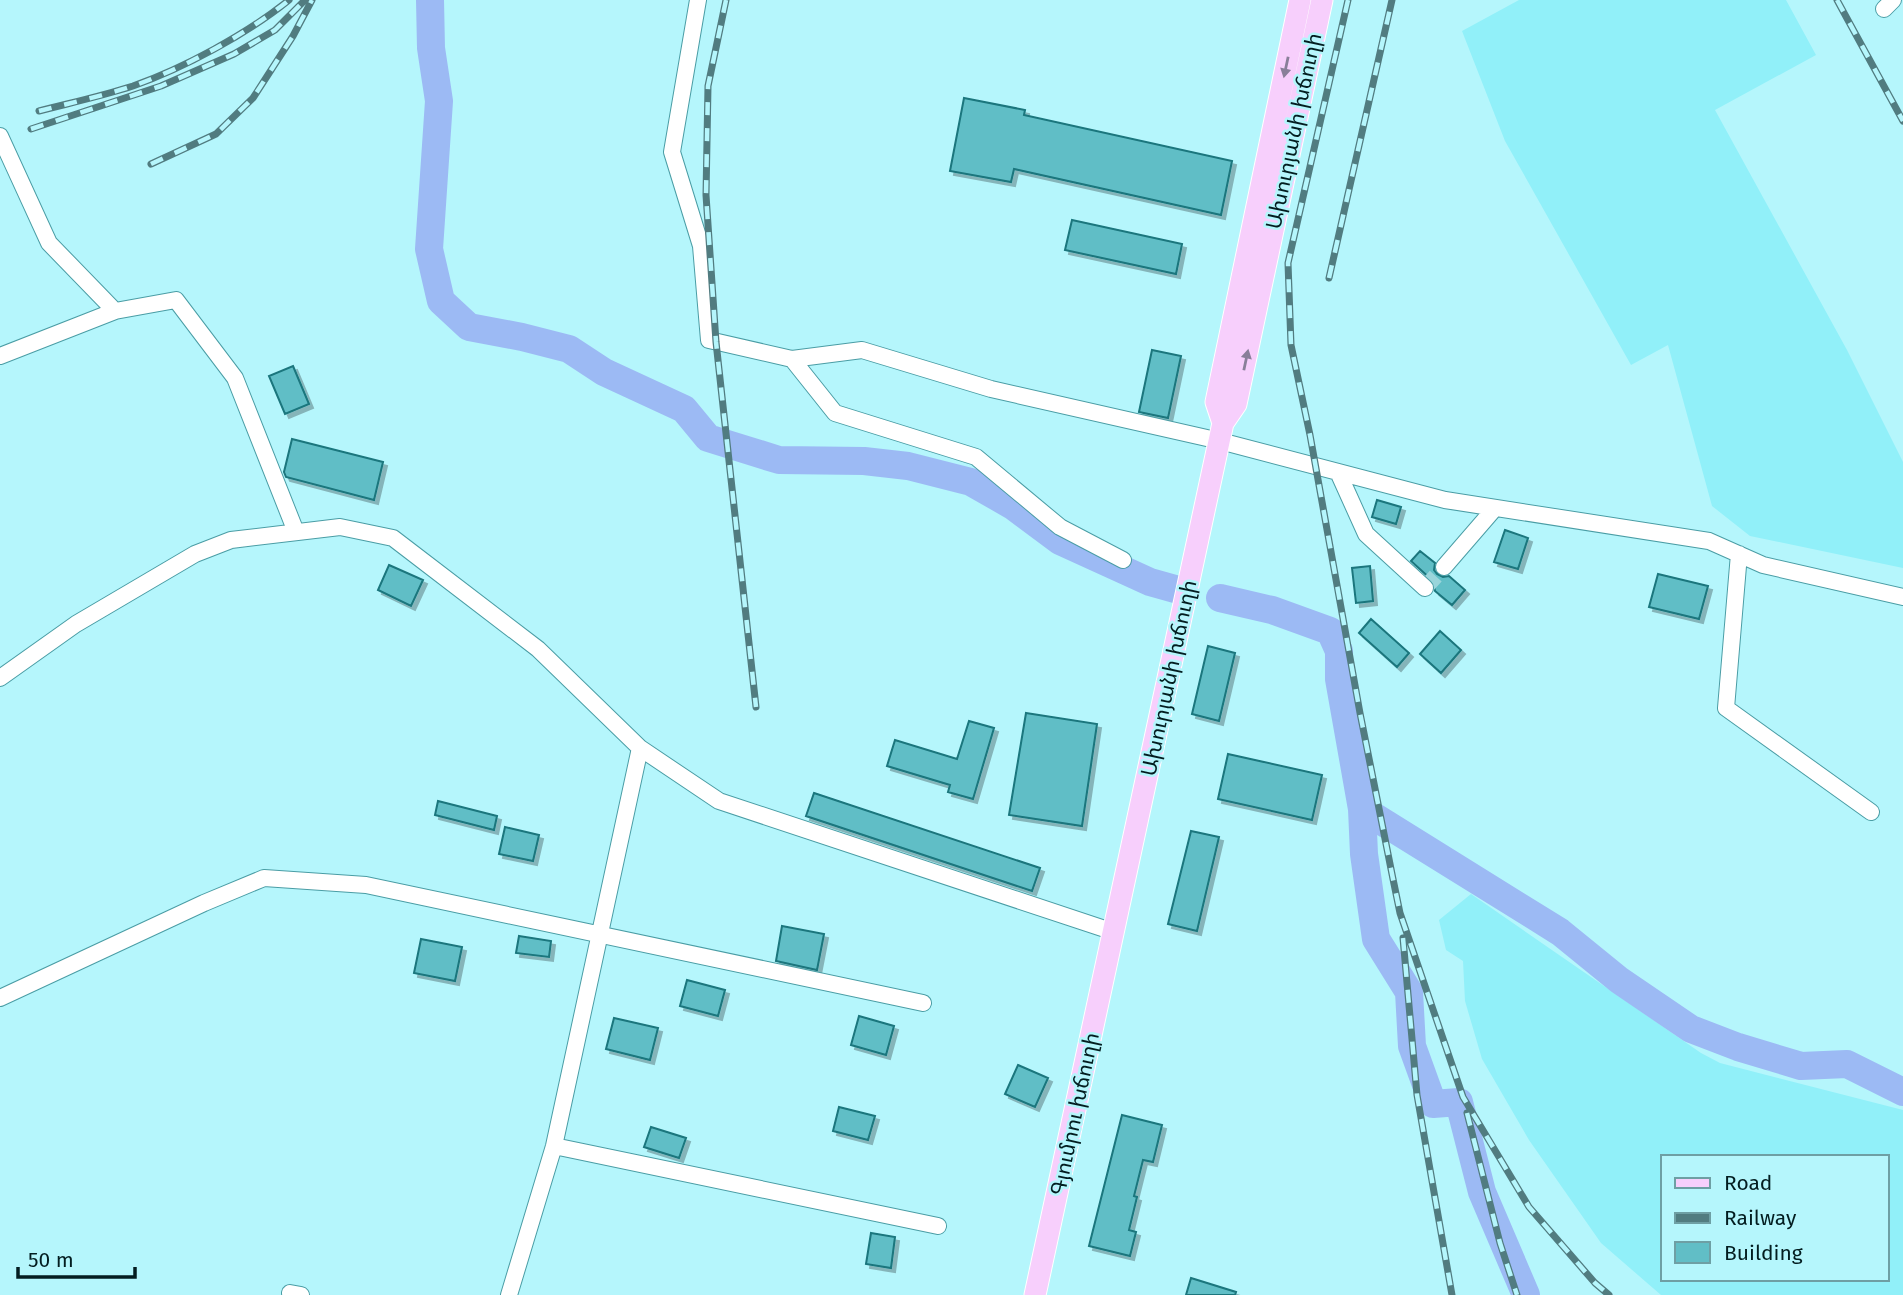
<svg xmlns="http://www.w3.org/2000/svg" width="1903" height="1295" font-family="'Fira Sans','Noto Sans Armenian',sans-serif">
<style>
.built{fill:#91f0f9;fill-rule:evenodd}
.lines{fill:none;stroke-linecap:round;stroke-linejoin:round}
.river{stroke:#9cbaf4;stroke-width:28}
.building{fill:#61bec6;stroke:#1a767d;stroke-width:2;filter:url(#shadow)}
.minor-tunnel{stroke:#9ad5db;stroke-width:16;stroke-dasharray:16 8;stroke-linecap:butt}
.minor-casing{stroke:#4a9da5;stroke-width:18}
.major-casing{stroke:#fff;stroke-width:23}
.minor{stroke:#fff;stroke-width:16}
.major{stroke:#f7cffc;stroke-width:21}
.rail-casing{stroke:#517c80;stroke-width:7}
.rail{stroke:#b5f6fc;stroke-width:4.5;stroke-dasharray:13;stroke-linecap:butt}
.oneway{fill:#897f99}
.labels{text-anchor:middle;stroke-width:5;stroke-linejoin:round;paint-order:stroke}
.street-label{font-size:21px;fill:#031d20;stroke:#b5f6fc}
</style>
<defs>
<filter id="shadow"><feDropShadow dx="4" dy="4" stdDeviation="0" flood-color="#0004"/></filter>
</defs>
<rect width="100%" height="100%" fill="#b5f6fc"/>
<path class="built" d="M 1519,0 L 1786,0 L 1816,55 L 1715,110 L 1847,350 L 1903,462 L 1903,568 L 1750,536 L 1712,506 L 1668,345 L 1631,365 L 1505,141 L 1462,31 Z
M 1471,894 L 1701,1053 L 1720,1063 L 1903,1110 L 1903,1295 L 1661,1295 L 1601,1243 L 1529,1140 L 1482,1059 L 1465,1001 L 1463,961 L 1446,950 L 1439,920 ZM 1663,1157 L 1887,1157 L 1887,1279 L 1663,1279 Z"/>
<g class="lines">
<path class="river" d="M 430,0 L 431,48 L 439,101 L 429,249 L 441,301 L 469,327 L 522,337 L 569,349 L 604,372 L 684,409 L 708,438 L 779,460 L 864,461 L 908,466 L 971,482 L 1013,506 L 1060,541 L 1150,582 L 1175,589
M 1220,598 L 1272,610 L 1330,631 L 1339,651 L 1339,679 L 1362,809 L 1364,854 L 1376,939 L 1409,992 L 1412,1046 L 1433,1104 L 1459,1102 L 1482,1192 L 1526,1295
M 1362,809 L 1560,932 L 1619,980 L 1691,1029 L 1738,1047 L 1801,1066 L 1847,1064 L 1903,1092"/>
</g>
<path class="building" d="M 964,98 L 1025,110 L 1024,115 L 1232,161 L 1221,215 L 1014,169 L 1011,182 L 950,171 Z
M 1072,220 L 1182,244 L 1176,274 L 1065,250 Z
M 1152,350 L 1181,356 L 1168,418 L 1139,412 Z
M 293,366 L 309,404 L 285,414 L 269,376 Z
M 292,439 L 383,462 L 374,500 L 286,477 L 284,472 Z
M 1377,500 L 1401,507 L 1396,524 L 1372,517 Z
M 1505,530 L 1528,538 L 1518,569 L 1494,562 Z
M 1420,551 L 1435,563 L 1434,570 L 1437,574 L 1443,577 L 1449,576 L 1465,590 L 1452,605 L 1435,591 L 1433,581 L 1411,561 Z
M 389,565 L 423,580 L 411,606 L 378,590 Z
M 1370,566 L 1373,601 L 1356,603 L 1352,568 Z
M 1658,574 L 1708,586 L 1699,619 L 1649,607 Z
M 1371,619 L 1409,653 L 1397,667 L 1359,633 Z
M 1440,631 L 1461,650 L 1441,673 L 1420,654 Z
M 1208,646 L 1235,653 L 1219,721 L 1192,714 Z
M 1026,713 L 1097,724 L 1082,826 L 1009,815 Z
M 969,721 L 994,728 L 973,799 L 948,792 L 950,785 L 887,766 L 895,740 L 957,759 Z
M 1228,754 L 1322,775 L 1312,820 L 1218,799 Z
M 814,793 L 1040,868 L 1032,891 L 806,816 Z
M 438,801 L 497,816 L 494,830 L 435,815 Z
M 505,827 L 539,835 L 533,861 L 499,854 Z
M 1191,831 L 1219,837 L 1197,931 L 1168,924 Z
M 782,926 L 824,934 L 817,970 L 776,961 Z
M 519,936 L 551,941 L 549,957 L 516,953 Z
M 421,939 L 462,947 L 455,981 L 414,973 Z
M 687,980 L 725,990 L 718,1016 L 680,1006 Z
M 859,1016 L 894,1026 L 886,1055 L 851,1045 Z
M 614,1018 L 658,1028 L 650,1060 L 606,1049 Z
M 1018,1065 L 1048,1078 L 1035,1107 L 1005,1094 Z
M 839,1107 L 875,1116 L 868,1140 L 833,1131 Z
M 1122,1115 L 1162,1125 L 1153,1162 L 1143,1160 L 1134,1196 L 1137,1197 L 1129,1230 L 1136,1232 L 1130,1256 L 1089,1246 Z
M 651,1127 L 686,1138 L 679,1158 L 644,1147 Z
M 871,1233 L 895,1237 L 891,1268 L 866,1264 Z
M 1191,1278 L 1236,1292 L 1235,1295 L 1186,1295 Z"/>
<g class="lines">
<path class="minor-tunnel" d="M 1425,588 L 1444,567"/>
<g class="minor-casing">
<path id="minor" d="M 698,0 L 672,152 L 701,246 L 709,340 L 792,359 L 862,350 L 991,389 L 1220,441 L 1445,500 L 1709,541 L 1763,565 L 1903,597
M 1884,9 L 1893,0
M 0,136 L 49,243 L 115,311 L 176,300 L 235,378 L 296,532
M 0,356 L 115,311
M 792,359 L 835,413 L 976,457 L 1060,527 L 1123,560
M 1338,472 L 1366,534 L 1425,588
M 1739,554 L 1726,708 L 1871,812
M 1444,567 L 1495,508
M 0,678 L 76,624 L 195,554 L 231,540 L 340,527 L 393,538 L 538,649 L 640,748 L 719,801 L 1114,932
M 0,998 L 204,903 L 264,878 L 366,885 L 923,1003
M 554,1146 L 938,1226
M 290,1293 L 301,1295
M 509,1295 L 554,1146 L 640,748"/>
</g>
<g class="major-casing">
<path id="major" d="M 1223,423 L 1216,402 L 1300,0
M 1035,1295 L 1223,423 L 1236,404 L 1322,0"/>
</g>
<use href="#minor" class="minor"/>
<use href="#major" class="major"/>
<g class="rail-casing">
<path id="rail" d="M 726,0 L 708,86 L 706,195 L 716,342 L 756,707
M 1348,0 L 1288,263 L 1291,345 L 1310,435 L 1360,713 L 1393,879 L 1400,913 L 1463,1097 L 1529,1207 L 1595,1283 L 1609,1295
M 1837,0 L 1903,121
M 39,111 C 70,103 102,96 133,86 C 184,68 247,34 289,0
M 31,129 L 161,86 L 234,54 L 275,30 L 305,0
M 151,164 L 216,134 L 253,98 L 293,36 L 312,0
M 1329,278 L 1392,0
M 1403,938 L 1417,1095 L 1452,1295
M 1467,1113 L 1500,1243 L 1517,1295"/>
</g>
<use href="#rail" class="rail"/>
</g>
<defs><path id="oneway-solid" d="M-6-.8H1V-3.2L6.5 0L1 3.2V.8H-6Z" transform="scale(1.75)"/></defs>
<g class="oneway">
<use href="#oneway-solid" transform="translate(1286 67) rotate(102)"/>
<use href="#oneway-solid" transform="translate(1246 360) rotate(-78)"/>
</g>
<g class="labels">
<g class="street-label">
<text transform="translate(1294 131) rotate(-78)" y="7">Ախուրյանի խճուղի</text>
<text transform="translate(1169 678) rotate(-78)" y="7">Ախուրյանի խճուղի</text>
<text transform="translate(1075 1114) rotate(-78)" y="7">Գյումրու խճուղի</text>
</g>
</g>
<rect x="1661" y="1155" width="228" height="126" fill="#b5f6fc" stroke="#6e9fa4" stroke-width="2"/>
<rect x="1675" y="1178" width="35" height="10" fill="#f7cffc" stroke="#6e9fa4" stroke-width="2"/>
<text x="1724" y="1190" font-size="21" fill="#031d20">Road</text>
<rect x="1675" y="1213" width="35" height="10" fill="#517c80" stroke="#6e9fa4" stroke-width="2"/>
<text x="1724" y="1225" font-size="21" fill="#031d20">Railway</text>
<rect x="1675" y="1242" width="35" height="21" fill="#61bec6" stroke="#6e9fa4" stroke-width="2"/>
<text x="1724" y="1260" font-size="21" fill="#031d20">Building</text>
<path d="M18 1267v10h117v-10" fill="none" stroke="#031d20" stroke-width="3.5"/>
<text x="28" y="1267" font-size="21" fill="#031d20" stroke="#b5f6fc" stroke-width="5" paint-order="stroke">50 m</text>
</svg>
